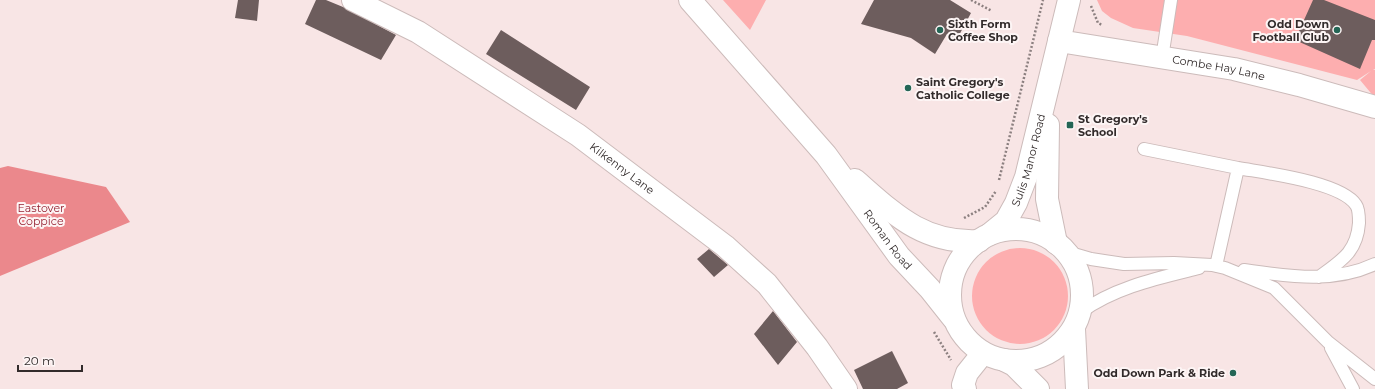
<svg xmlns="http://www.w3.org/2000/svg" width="1375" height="389" font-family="Montserrat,sans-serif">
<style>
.green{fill:#fdaeaf}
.forest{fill:#eb888c}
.building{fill:#6d5d5d}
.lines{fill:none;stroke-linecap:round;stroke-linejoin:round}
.service-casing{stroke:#ccbbba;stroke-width:14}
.minor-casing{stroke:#ccbbba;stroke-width:24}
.primary-casing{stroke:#ccbbba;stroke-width:24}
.path{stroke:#8c8080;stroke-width:2.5;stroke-dasharray:2 2;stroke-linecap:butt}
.service{stroke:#fff;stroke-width:12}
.minor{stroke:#fff;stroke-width:22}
.primary{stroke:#fff;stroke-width:22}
.poi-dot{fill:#246656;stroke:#fdf5f5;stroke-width:1.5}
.labels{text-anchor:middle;stroke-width:4;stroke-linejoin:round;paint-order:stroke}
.poi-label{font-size:11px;font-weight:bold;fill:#322b2b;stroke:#fdf5f5;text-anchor:start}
.street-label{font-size:11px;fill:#322b2b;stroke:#fdf5f5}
.park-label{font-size:11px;fill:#962233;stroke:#fdf5f5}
</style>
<rect width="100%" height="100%" fill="#f8e5e5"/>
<path class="green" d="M 723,0 L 766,0 L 750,30 Z
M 1097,0 L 1375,0 L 1375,69 L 1373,70 L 1375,70 L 1375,98 L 1360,80 L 1371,71 L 1357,80 L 1187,36 L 1133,28 L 1111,18 L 1102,11 Z
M972 296a48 48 0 1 1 96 0a48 48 0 1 1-96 0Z"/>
<path class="forest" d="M 8,166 L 106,187 L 130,222 L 0,276 L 0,168 Z"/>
<path class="building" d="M 238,0 L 259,0 L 257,21 L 235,18 Z
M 316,0 L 326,0 L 343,7 L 396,35 L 381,60 L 305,24 Z
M 874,0 L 950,0 L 971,13 L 957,39 L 947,34 L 935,54 L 911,38 L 861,24 Z
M 1313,0 L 1324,0 L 1375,20 L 1375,40 L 1372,40 L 1360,69 L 1295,40 Z
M 501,30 L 590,87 L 576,110 L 486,54 Z
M 709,249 L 728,265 L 714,277 L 697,259 Z
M 773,311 L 797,342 L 778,365 L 754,334 Z
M 892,351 L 908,383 L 897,389 L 863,389 L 854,370 Z"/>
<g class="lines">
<g class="service-casing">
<path id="service" d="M 1162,58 L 1171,0
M 1144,149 L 1238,168
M 1067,252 L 1091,259 L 1124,264 L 1174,263 L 1212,265 L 1225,268 L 1274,288 L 1328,342 L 1375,379
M 1216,266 L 1238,168 C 1265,173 1341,182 1356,205 C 1359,209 1359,218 1359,223 C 1357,252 1341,261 1319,277
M 1244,270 C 1288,276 1333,284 1375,264
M 1081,312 C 1115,287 1159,278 1199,268
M 1331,348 L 1353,389"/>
</g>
<g class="minor-casing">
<g id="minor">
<path id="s1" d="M 353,0 L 418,32 L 578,135 L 725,246 L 767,284 L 817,347 L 846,389"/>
<path id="s2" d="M 1059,41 L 1234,69 L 1299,85 L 1375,107"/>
<path d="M 1048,125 L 1047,199 L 1056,243"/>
<path id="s3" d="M 990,234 L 1006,221 L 1016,203 L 1026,177 L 1069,0"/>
<path d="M 965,389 L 963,385 L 967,373 L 983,353"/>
</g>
</g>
<g class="primary-casing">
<g id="primary">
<path id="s4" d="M 690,0 L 826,155 L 899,256 L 930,289 L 953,318"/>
<path d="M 855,180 C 894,214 923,244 979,241"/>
<circle cx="1016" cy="295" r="66"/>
<path d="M 1074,329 L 1077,389"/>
<path d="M 1004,360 L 1014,365 L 1038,389"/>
</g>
</g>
<path class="path" d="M 971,0 L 992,11
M 1091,6 L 1098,23 L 1102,25
M 999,180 L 1043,0
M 964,218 L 985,207 L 996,191
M 934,332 L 951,360"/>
<use href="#service" class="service"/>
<use href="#minor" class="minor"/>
<use href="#primary" class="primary"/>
</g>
<g class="poi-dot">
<circle cx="940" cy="30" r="4"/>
<circle cx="1337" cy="30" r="4"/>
<circle cx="908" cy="88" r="4"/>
<rect x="1066" y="121" width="8" height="8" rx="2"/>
<circle cx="1233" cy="373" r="4"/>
</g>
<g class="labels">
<g class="poi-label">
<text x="948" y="28">Sixth Form<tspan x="948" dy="13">Coffee Shop</tspan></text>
<text x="1329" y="28" text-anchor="end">Odd Down<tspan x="1329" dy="13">Football Club</tspan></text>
<text x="916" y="86">Saint Gregory's<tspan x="916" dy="13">Catholic College</tspan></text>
<text x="1078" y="123">St Gregory's<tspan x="1078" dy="13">School</tspan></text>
<text x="1225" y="377" text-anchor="end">Odd Down Park &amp; Ride</text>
</g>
<g class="street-label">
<text dy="4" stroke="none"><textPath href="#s2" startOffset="162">Combe Hay Lane</textPath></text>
<text dy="4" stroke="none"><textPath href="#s3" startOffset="86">Sulis Manor Road</textPath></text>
<text dy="4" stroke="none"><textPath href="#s1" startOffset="318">Kilkenny Lane</textPath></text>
<text dy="4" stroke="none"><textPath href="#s4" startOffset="311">Roman Road</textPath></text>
</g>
<g class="park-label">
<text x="41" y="212">Eastover<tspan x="41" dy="13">Coppice</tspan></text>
</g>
</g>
<path d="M18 365v6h64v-6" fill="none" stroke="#322b2b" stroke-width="2"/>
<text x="24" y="365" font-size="12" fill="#322b2b" stroke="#fdf5f5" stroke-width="3" paint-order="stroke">20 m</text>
</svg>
